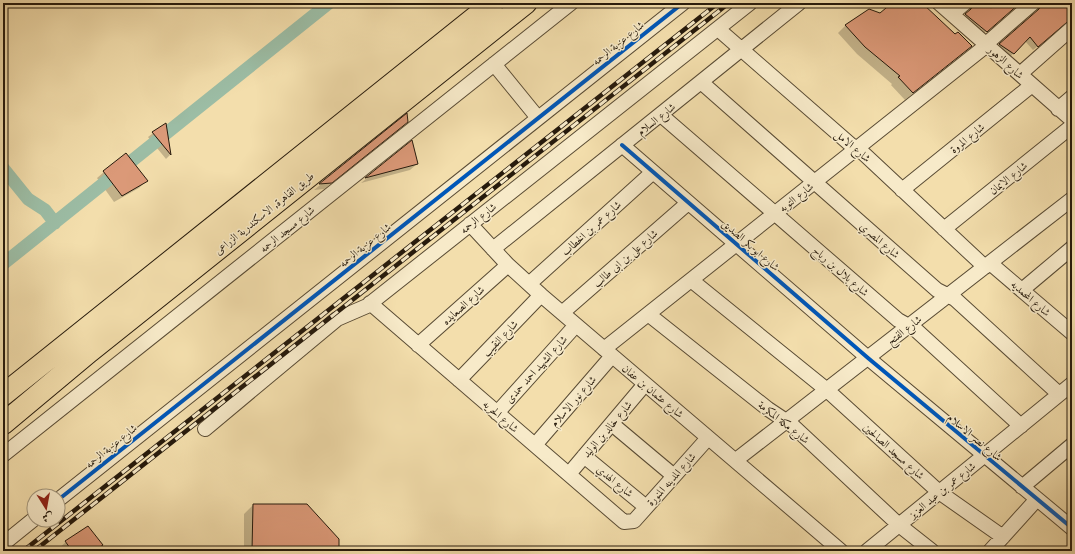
<svg xmlns="http://www.w3.org/2000/svg" width="1075" height="554" font-family="'Libre Caslon Text',Amiri,serif">
<style>
.shadow{fill:#0003}
.lines{fill:none;stroke-linecap:round;stroke-linejoin:round}
.canal{stroke:#9cbda5;stroke-width:13}
.building{fill:#db9978;stroke:#261a0c}
.minor-casing{stroke:#594b34;stroke-width:16}
.highway-casing{stroke:#261a0c;stroke-width:23}
.minor{stroke:#f7eac9;stroke-width:14}
.highway{stroke:#f3deac;stroke-width:21}
.rail-casing{stroke:#261a0c;stroke-width:4.5}
.rail{stroke:#f7eac9;stroke-width:3;stroke-dasharray:9;stroke-linecap:butt}
.cycleway-casing{stroke:#f7eac9;stroke-width:6}
.cycleway{stroke:#0057b8;stroke-width:4}
.labels{text-anchor:middle;stroke-width:3;stroke-linejoin:round;paint-order:stroke}
.street-label{font-size:11px;fill:#261a0c;stroke:#f7eac9}
</style>
<rect width="100%" height="100%" fill="#f3deac"/>
<filter id="stains"><feTurbulence type="fractalNoise" baseFrequency=".005" numOctaves="4"/><feColorMatrix values="0 0 0 0 .2 0 0 0 0 .09 0 0 0 0 .02 0 0 0 .5 -.17"/></filter>
<radialGradient id="worn" r=".72"><stop offset=".6" stop-color="#630" stop-opacity="0"/><stop offset="1" stop-color="#630" stop-opacity=".3"/></radialGradient>
<path class="shadow" d="M 893,3 L 917,3 L 970,46 L 905,100 L 891,85 L 892,84 L 857,54 L 838,33 L 846,25 L 880,14 Z
M 968,3 L 984,3 L 991,10 L 998,3 L 1019,3 L 982,35 L 962,19 L 969,11 Z
M 1036,3 L 1072,3 L 1072,26 L 1065,24 L 1033,50 L 1025,41 L 1009,58 L 996,48 L 1035,14 L 1038,7 Z
M 406,115 L 407,122 L 400,129 L 324,189 L 314,190 Z
M 165,124 L 170,155 L 166,159 L 148,137 Z
M 412,142 L 417,164 L 410,170 L 361,183 Z
M 104,172 L 146,181 L 139,188 L 114,202 L 97,178 Z
M 253,505 L 307,505 L 338,551 L 244,551 L 244,514 Z
M 66,542 L 101,545 L 95,551 L 61,551 L 59,548 Z"/>
<g class="lines">
<path class="canal" d="M 3,168 L 28,199 L 45,210 L 55,223
M 3,264 L 329,3"/>
</g>
<path class="building" d="M 892,3 L 922,3 L 955,34 L 958,32 L 972,46 L 913,93 L 898,77 L 900,76 L 865,47 L 845,25 L 869,9 L 880,13 Z
M 973,3 L 985,3 L 991,8 L 997,3 L 1020,3 L 987,32 L 965,14 L 971,9 Z
M 1041,3 L 1072,3 L 1072,18 L 1038,47 L 1030,37 L 1014,54 L 999,44 L 1039,9 Z
M 407,113 L 408,122 L 332,183 L 319,184 Z
M 166,123 L 171,155 L 152,132 Z
M 412,140 L 418,164 L 365,178 Z
M 126,153 L 148,181 L 122,196 L 103,171 Z
M 253,504 L 307,504 L 339,539 L 339,551 L 252,551 Z
M 88,526 L 103,545 L 94,551 L 72,551 L 65,541 Z"/>
<g class="lines">
<g class="minor-casing">
<path id="minor" d="M 939,3 L 1072,120
M 952,14 L 965,3
M 718,29 L 851,145 L 862,152 L 985,267
M 986,44 L 1033,3
M 494,64 L 538,118
M 1020,74 L 1072,28
M 701,82 L 937,290 L 955,299 L 1059,394
M 1058,109 L 1072,97
M 661,115 L 898,320 L 916,330 L 1021,426
M 622,145 L 868,358 L 1072,528
M 902,190 L 1032,85
M 470,224 L 508,265 L 541,295 L 841,551
M 944,229 L 1072,126
M 493,249 L 799,3
M 990,263 L 1072,333
M 691,280 L 827,390 L 939,492 L 1003,537
M 529,284 L 653,172
M 1022,290 L 1072,248
M 370,303 L 624,522 L 634,521 L 708,438
M 562,313 L 688,203
M 648,314 L 768,409 L 792,425 L 899,525 L 932,551
M 418,345 L 508,265
M 604,349 L 987,45
M 459,380 L 541,295
M 497,413 L 576,325
M 612,424 L 674,476
M 205,429 L 337,319 L 367,306 L 750,3
M 535,445 L 612,356
M 3,455 L 571,3
M 584,456 L 646,507
M 736,460 L 1072,199
M 569,474 L 645,384
M 1022,487 L 1072,445
M 58,500 L 683,3
M 3,544 L 34,519
M 867,551 L 1072,384
M 990,551 L 1037,499"/>
</g>
<g class="highway-casing">
<path id="highway" d="M 3,395 L 493,3
M 3,424 L 88,353 L 526,3"/>
</g>
<use href="#minor" class="minor"/>
<use href="#highway" class="highway"/>
<g class="rail-casing">
<path id="rail" d="M 23,551 L 718,3
M 34,551 L 729,3"/>
</g>
<use href="#rail" class="rail"/>
<g class="cycleway-casing">
<path id="cycleway" d="M 622,145 L 868,358 L 1072,528
M 58,500 L 683,3"/>
</g>
<use href="#cycleway" class="cycleway"/>
</g>
<g class="labels">
<g class="street-label">
<text transform="translate(618 43) rotate(-39)" y="4">شارع عزبة الرحمه</text>
<text transform="translate(1006 62) rotate(42)" y="4">شارع الزهور</text>
<text transform="translate(656 119) rotate(-38)" y="4">شارع السلام</text>
<text transform="translate(967 138) rotate(-39)" y="4">شارع المروة</text>
<text transform="translate(853 146) rotate(40)" y="4">شارع الامل</text>
<text transform="translate(1008 178) rotate(-39)" y="4">شارع الايمان</text>
<text transform="translate(796 197) rotate(-38)" y="4">شارع التوبه</text>
<text transform="translate(264 213) rotate(-39)" y="4">طريق القاهرة, الاسكندرية الزراعى</text>
<text transform="translate(478 218) rotate(-38)" y="4">شارع الرحمه</text>
<text transform="translate(591 228) rotate(-42)" y="4">شارع عمر بن الخطاب</text>
<text transform="translate(287 229) rotate(-39)" y="4">شارع مسجد الرحمه</text>
<text transform="translate(880 240) rotate(41)" y="4">شارع المصري</text>
<text transform="translate(365 245) rotate(-39)" y="4">شارع عزبة الرحمه</text>
<text transform="translate(751 245) rotate(41)" y="4">شارع ابو بكر الصديق</text>
<text transform="translate(625 258) rotate(-41)" y="4">شارع على بن ابى طالب</text>
<text transform="translate(841 271) rotate(41)" y="4">شارع بلال بن رباح</text>
<text transform="translate(1031 298) rotate(41)" y="4">شارع المحمديه</text>
<text transform="translate(463 305) rotate(-42)" y="4">شارع الصعايده</text>
<text transform="translate(904 330) rotate(-38)" y="4">شارع الفتح</text>
<text transform="translate(500 338) rotate(-46)" y="4">شارع النقيب</text>
<text transform="translate(536 369) rotate(-48)" y="4">شارع الشهيد احمد حمدى</text>
<text transform="translate(653 391) rotate(40)" y="4">شارع عثمان بن عفان</text>
<text transform="translate(573 401) rotate(-49)" y="4">شارع نور الاسلام</text>
<text transform="translate(501 416) rotate(41)" y="4">شارع الحريه</text>
<text transform="translate(784 422) rotate(38)" y="4">شارع مكة المكرمة</text>
<text transform="translate(607 429) rotate(-50)" y="4">شارع خالد بن الوليد</text>
<text transform="translate(975 437) rotate(40)" y="4">شارع نصر الاسلام</text>
<text transform="translate(111 446) rotate(-39)" y="4">شارع عزبة الرحمه</text>
<text transform="translate(894 451) rotate(42)" y="4">شارع مسجد الصالحين</text>
<text transform="translate(671 479) rotate(-48)" y="4">شارع المدينه المنورة</text>
<text transform="translate(615 481) rotate(39)" y="4">شارع الهدي</text>
<text transform="translate(942 490) rotate(-39)" y="4">شارع عمر بن عبد العزيز</text>
</g>
</g>
<rect width="1075" height="554" fill="none" stroke="#f3deac" stroke-width="16"/>
<rect x="4" y="4" width="1067" height="546" fill="none" stroke="#261a0c" stroke-width="2"/>
<rect x="8" y="8" width="1059" height="538" fill="none" stroke="#261a0c"/>
<g transform="translate(46 508) rotate(169)"><circle r="19" fill="#f7eac9" stroke="#a3977d"/>
<path d="M0-3L7 15L0 10L-7 15Z" fill="#8f2418"/>
<text y="-6" font-size="11" font-weight="bold" text-anchor="middle" fill="#261a0c">ش</text>
</g>
<rect width="100%" height="100%" filter="url(#stains)"/>
<rect width="100%" height="100%" fill="url(#worn)"/>
</svg>
